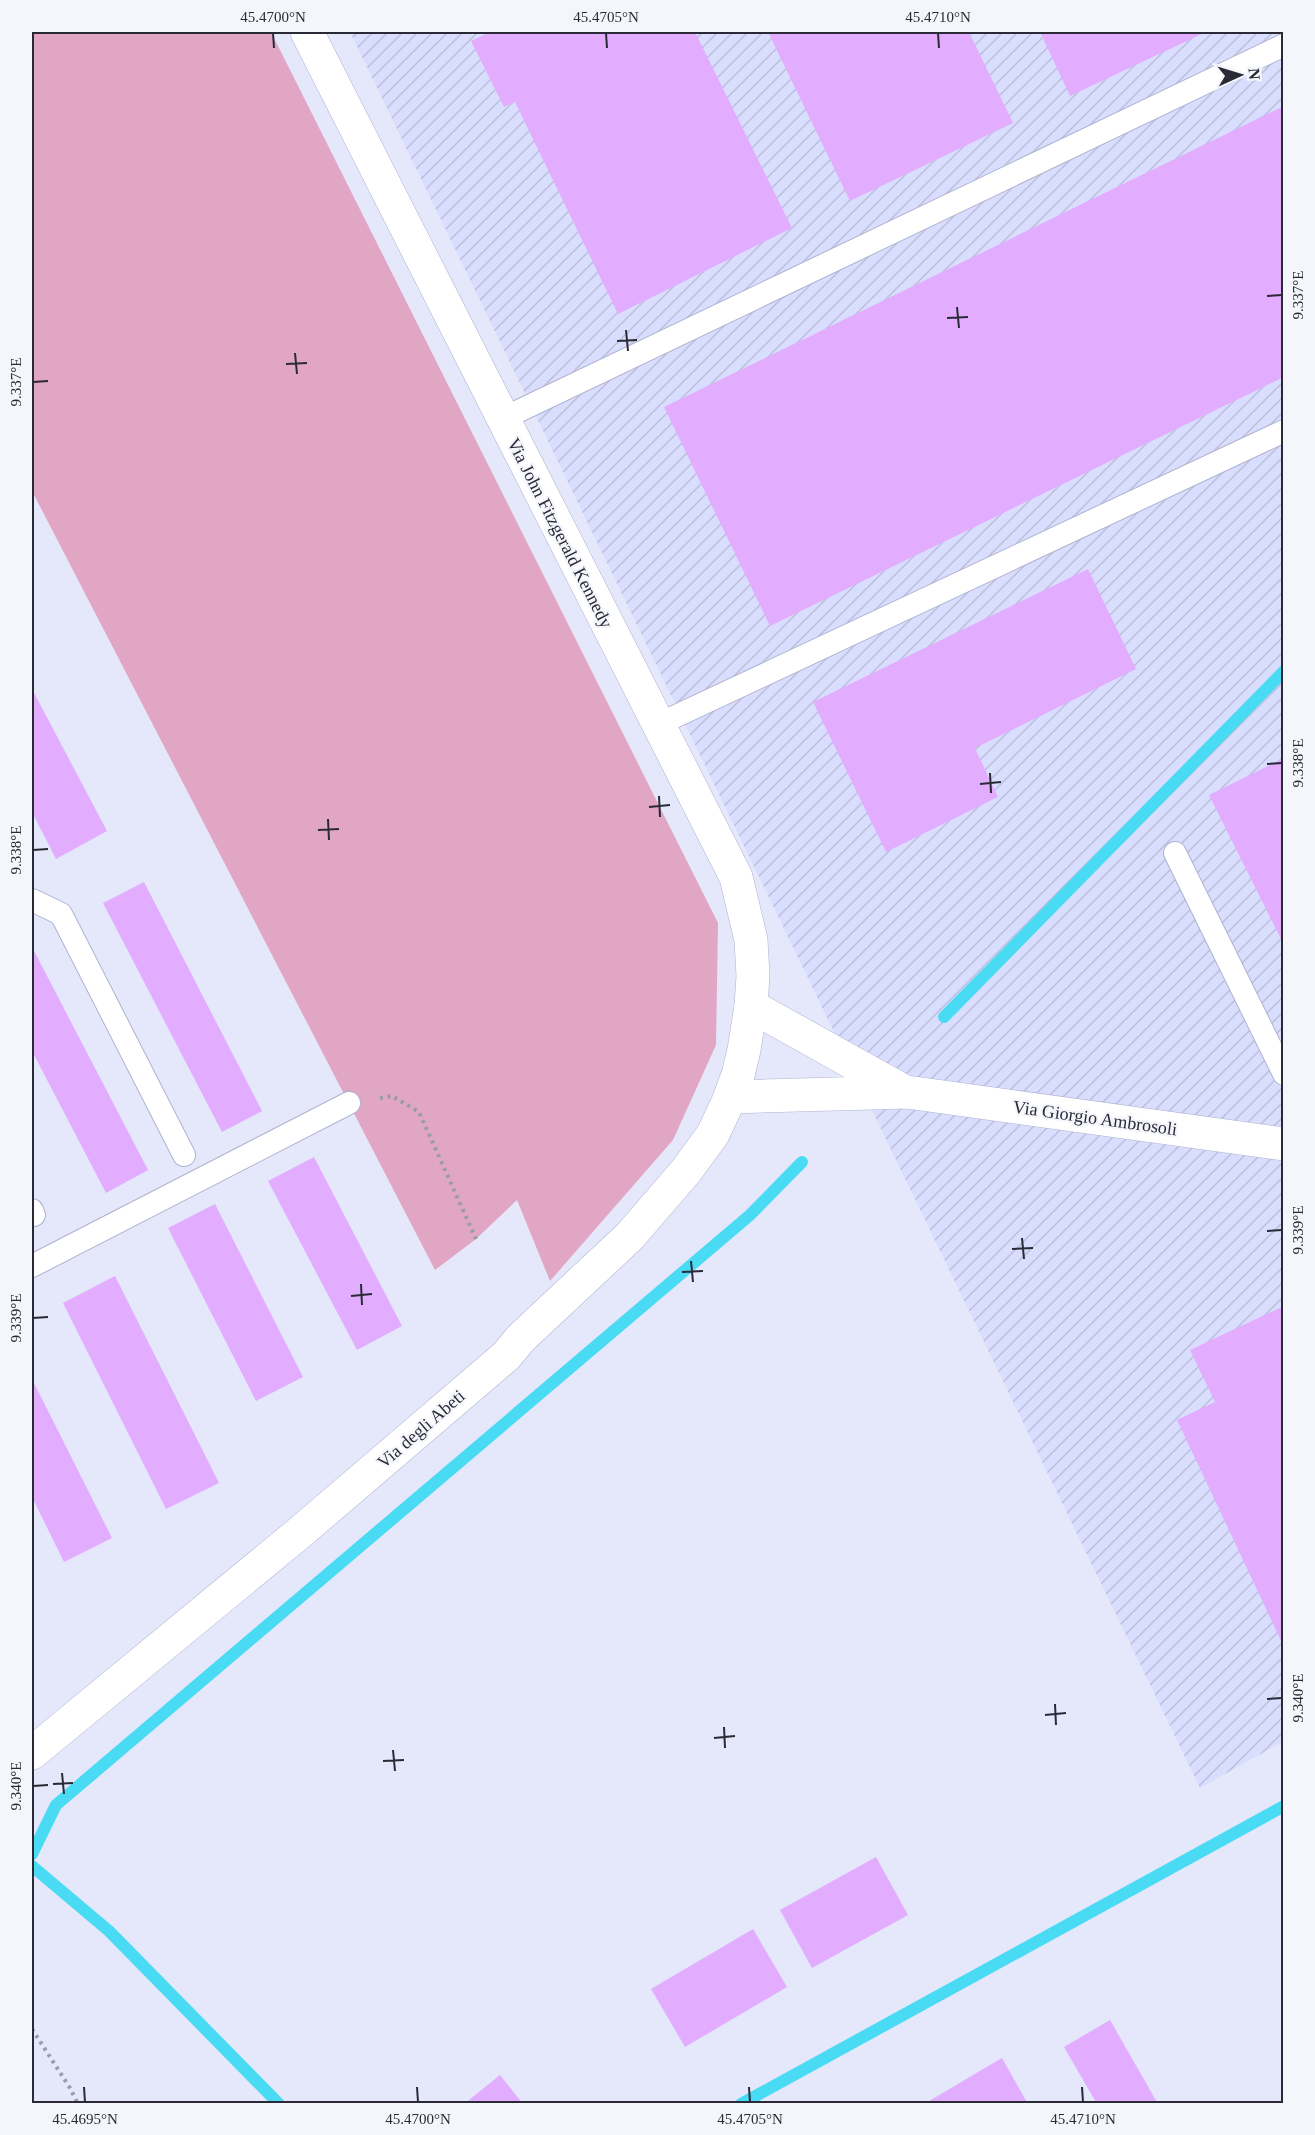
<svg xmlns="http://www.w3.org/2000/svg" width="1315" height="2135" font-family="'Times New Roman',serif">
<style>
.industrial{fill:url(#industrial-furrows)}
.park{fill:#e1a6c4}
.lines{fill:none;stroke-linecap:round;stroke-linejoin:round}
.stream{stroke:#4adbf4;stroke-width:12}
.building{fill:#e2adff}
.lane-casing{stroke:#afb3d1;stroke-width:24}
.street-casing{stroke:#afb3d1;stroke-width:34}
.secondary-casing{stroke:#afb3d1;stroke-width:34}
.path{stroke:#999bab;stroke-width:4;stroke-dasharray:3 4.5;stroke-linecap:butt}
.lane{stroke:#fff;stroke-width:22}
.street{stroke:#fff;stroke-width:33}
.secondary{stroke:#fff;stroke-width:33}
.ticks{fill:none;stroke:#292a36;stroke-width:2}
.labels{text-anchor:middle;stroke-width:4.5;stroke-linejoin:round;paint-order:stroke}
.street-label{font-size:18px;fill:#292a36;stroke:#f5f6fc}
.neatline{fill:none;stroke:#292a36;stroke-width:2}
.ticks-label{font-size:15px;text-anchor:middle;fill:#292a36}
</style>
<defs>
<pattern id="industrial-furrows" width="10" height="10" patternUnits="userSpaceOnUse" patternTransform="scale(1.5)"><rect width="10" height="10" fill="#dadefe"/><path d="M-1 1l2-2M0 10L10 0M9 11l2-2" fill="none" stroke="#bbbfda"/></pattern>
</defs>
<rect width="100%" height="100%" fill="#e5e7fb"/>
<path class="industrial" d="M 350,32 L 1283,32 L 1284,1741 L 1200,1788 Z"/>
<path class="park" d="M 32,32 L 271,32 L 718,923 L 716,1045 L 673,1140 L 550,1281 L 517,1200 L 476,1239 L 435,1270 L 32,491 Z"/>
<g class="lines">
<path class="stream" d="M 944,1017 L 1284,671
M 32,1854 L 56,1805 L 750,1215 L 802,1162
M 32,1866 L 109,1931 L 279,2104
M 741,2104 L 1284,1806"/>
</g>
<path class="building" d="M 490,32 L 695,32 L 792,228 L 618,314 L 515,102 L 504,107 L 471,41 Z
M 768,32 L 969,32 L 1013,123 L 850,201 Z
M 1040,32 L 1206,32 L 1070,96 Z
M 1284,106 L 1284,377 L 770,626 L 664,407 Z
M 1088,569 L 1136,669 L 975,748 L 998,797 L 886,852 L 813,702 Z
M 32,689 L 107,831 L 56,859 L 32,812 Z
M 1284,758 L 1284,945 L 1209,795 Z
M 144,882 L 262,1111 L 222,1132 L 103,903 Z
M 32,947 L 148,1170 L 106,1193 L 32,1051 Z
M 314,1157 L 402,1326 L 357,1350 L 268,1181 Z
M 215,1204 L 303,1377 L 256,1401 L 168,1228 Z
M 115,1276 L 219,1483 L 166,1509 L 63,1303 Z
M 1284,1306 L 1284,1647 L 1177,1420 L 1215,1402 L 1190,1350 Z
M 32,1379 L 112,1538 L 64,1562 L 32,1497 Z
M 876,1857 L 908,1915 L 812,1968 L 780,1910 Z
M 753,1929 L 787,1987 L 685,2047 L 651,1989 Z
M 1110,2020 L 1158,2104 L 1097,2104 L 1064,2047 Z
M 1002,2058 L 1028,2104 L 924,2104 Z
M 500,2075 L 523,2104 L 464,2104 Z"/>
<g class="lines">
<g class="lane-casing">
<path id="lane" d="M 502,419 L 1284,45
M 657,725 L 1284,431
M 1175,853 L 1284,1074
M 32,900 L 61,914 L 184,1155
M 32,1210 L 34,1215
M 32,1266 L 349,1103"/>
</g>
<g class="street-casing">
<path id="street" d="M 751,1006 L 905,1092
M 730,1097 L 907,1092 L 1284,1144"/>
</g>
<g class="secondary-casing">
<path id="secondary" d="M 32,1753 L 298,1534 L 506,1356 L 521,1338 L 630,1236 L 686,1171 L 713,1134 L 728,1102 L 738,1075 L 744,1050 L 751,1006 L 753,976 L 751,940 L 736,877 L 307,32"/>
</g>
<path class="path" d="M 380,1098 L 392,1096 L 419,1112 L 476,1239
M 32,2029 L 70,2088 L 78,2104"/>
<use href="#lane" class="lane"/>
<use href="#street" class="street"/>
<use href="#secondary" class="secondary"/>
</g>
<path class="ticks" d="M 273,33 L 274,48M 606,33 L 607,48M 938,33 L 939,48M 1267,296 L 1282,295M 957,307 L 959,328M 947,318 L 968,317M 626,330 L 628,351M 617,341 L 637,340M 295,353 L 297,374M 286,364 L 307,363M 33,382 L 48,381M 1267,764 L 1282,763M 990,773 L 991,793M 980,784 L 1001,782M 659,796 L 660,817M 649,807 L 670,805M 328,819 L 329,840M 318,830 L 339,829M 33,850 L 48,849M 1267,1231 L 1282,1230M 1022,1238 L 1024,1259M 1012,1249 L 1033,1248M 691,1261 L 693,1282M 682,1272 L 703,1271M 361,1284 L 362,1305M 351,1296 L 372,1294M 33,1318 L 48,1317M 1267,1699 L 1282,1698M 1055,1704 L 1056,1725M 1045,1715 L 1066,1713M 724,1727 L 725,1748M 714,1738 L 735,1736M 393,1750 L 395,1771M 383,1761 L 404,1760M 62,1773 L 64,1794M 53,1784 L 73,1783M 33,1786 L 48,1785M 84,2087 L 85,2102M 417,2087 L 418,2102M 749,2087 L 750,2102M 1082,2087 L 1083,2102"/>
<g class="labels">
<g class="street-label">
<text transform="translate(560 533) rotate(63)" y="6">Via John Fitzgerald Kennedy</text>
<text transform="translate(1095 1118) rotate(8)" y="6">Via Giorgio Ambrosoli</text>
<text transform="translate(421 1429) rotate(-41)" y="6">Via degli Abeti</text>
</g>
</g>
<rect width="1315" height="2135" fill="none" stroke="#f5f6fc" stroke-width="66"/>
<g transform="translate(1240 75) rotate(86)" stroke="#f5f6fc" stroke-width="4.5" paint-order="stroke">
<path d="M0-4.5L10 22L0 15L-10 22Z" fill="#292a36"/>
<text y="-9" font-size="16" font-weight="bold" text-anchor="middle" fill="#292a36">N</text>
</g>
<rect x="33" y="33" width="1249" height="2069" class="neatline"/>
<g class="ticks-label">
<text x="273" y="22">45.4700°N</text>
<text x="606" y="22">45.4705°N</text>
<text x="938" y="22">45.4710°N</text>
<text transform="translate(1298 295) rotate(-90)" y="5">9.337°E</text>
<text transform="translate(16 382) rotate(-90)" y="5">9.337°E</text>
<text transform="translate(1298 763) rotate(-90)" y="5">9.338°E</text>
<text transform="translate(16 850) rotate(-90)" y="5">9.338°E</text>
<text transform="translate(1298 1230) rotate(-90)" y="5">9.339°E</text>
<text transform="translate(16 1318) rotate(-90)" y="5">9.339°E</text>
<text transform="translate(1298 1698) rotate(-90)" y="5">9.340°E</text>
<text transform="translate(16 1786) rotate(-90)" y="5">9.340°E</text>
<text x="85" y="2124">45.4695°N</text>
<text x="418" y="2124">45.4700°N</text>
<text x="750" y="2124">45.4705°N</text>
<text x="1083" y="2124">45.4710°N</text>
</g>
</svg>
